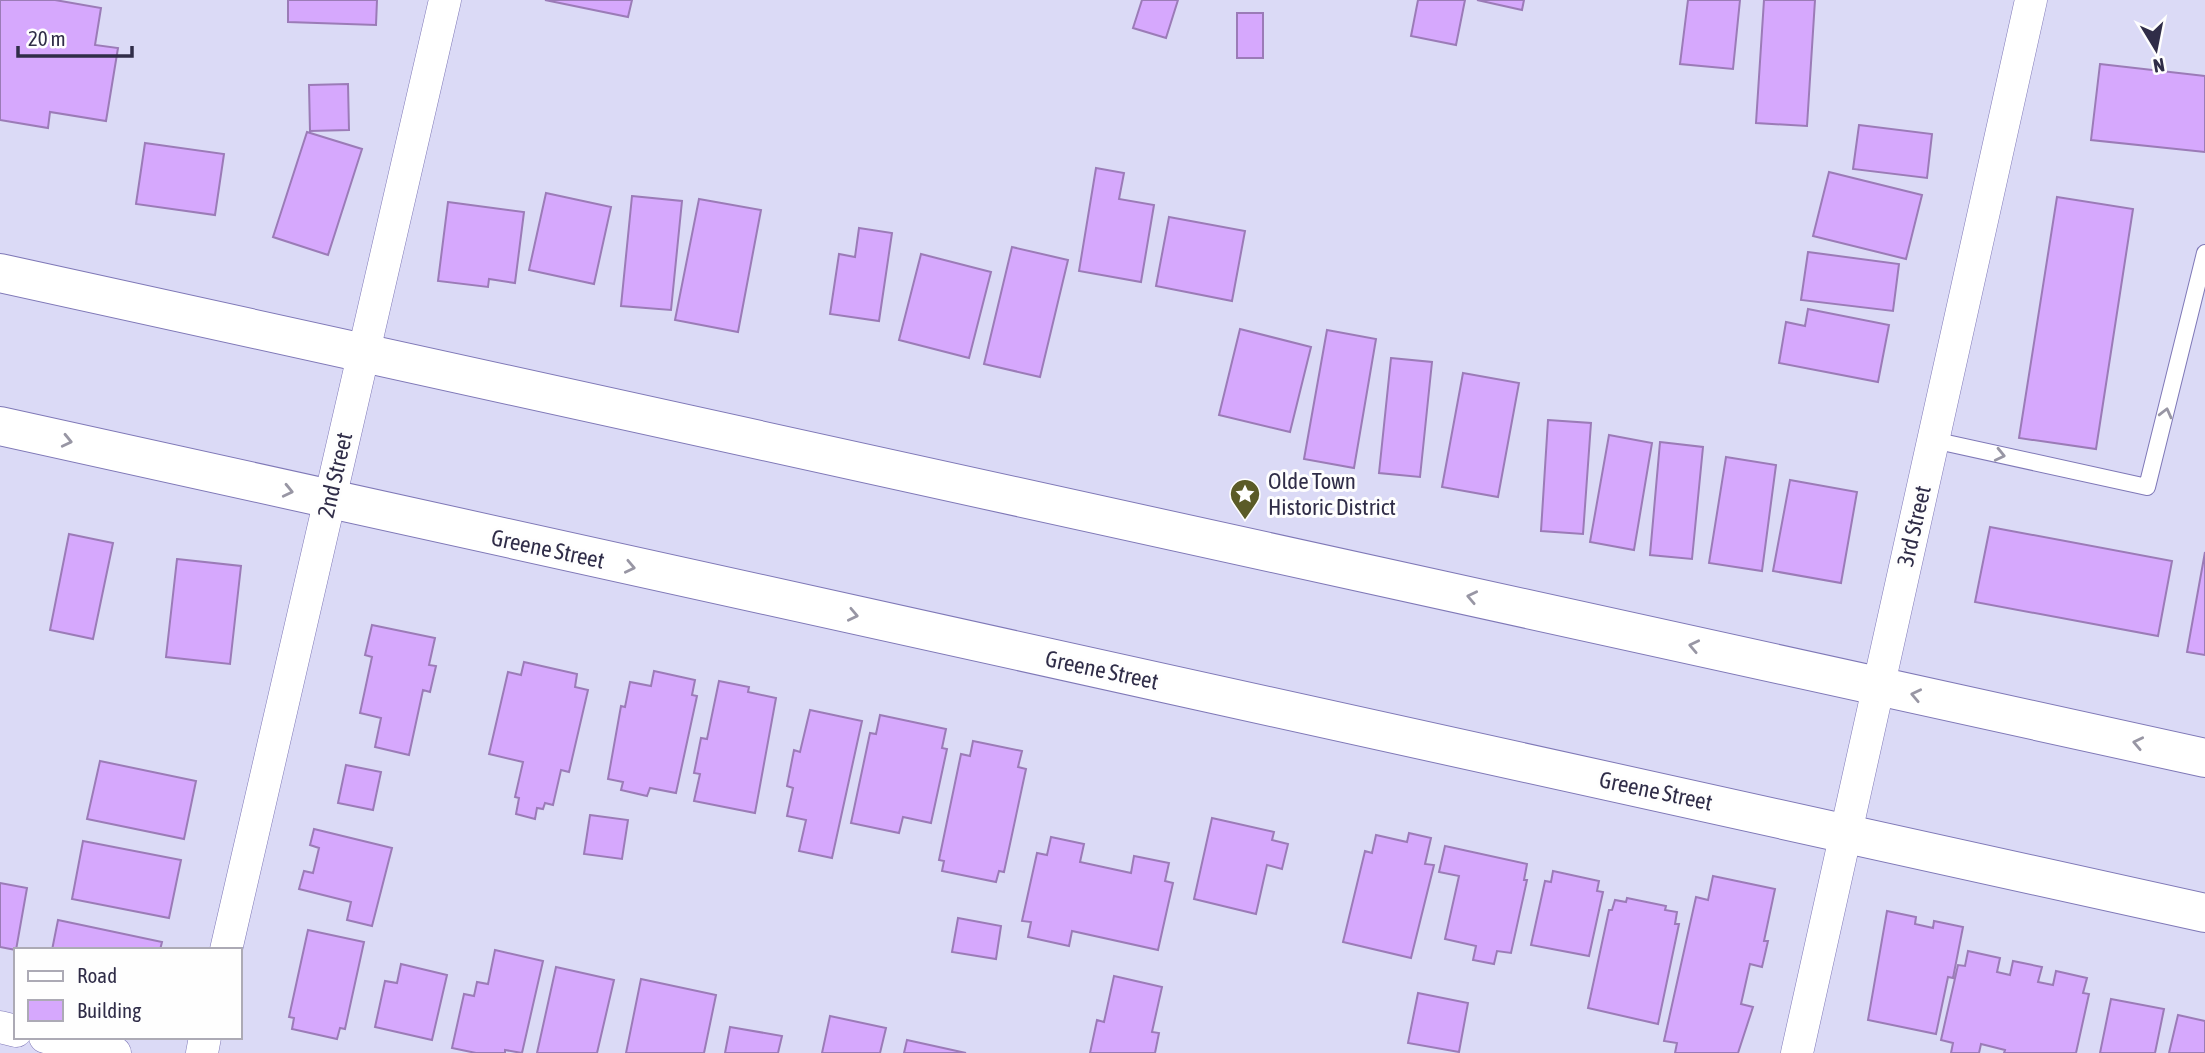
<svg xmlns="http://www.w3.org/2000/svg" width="2205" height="1053" font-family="'Asap Condensed',sans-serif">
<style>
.building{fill:#d6a8fd;stroke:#9b7bb7;stroke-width:2}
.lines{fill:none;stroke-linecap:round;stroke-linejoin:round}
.service-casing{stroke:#7f78b7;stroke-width:18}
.minor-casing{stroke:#7f78b7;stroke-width:33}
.primary-casing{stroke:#7f78b7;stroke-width:40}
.service{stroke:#fff;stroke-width:16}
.minor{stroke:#fff;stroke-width:32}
.primary{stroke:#fff;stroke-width:38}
.oneway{stroke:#9896a4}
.labels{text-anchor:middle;stroke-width:6;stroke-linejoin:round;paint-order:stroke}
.street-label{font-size:23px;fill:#302d48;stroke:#fefefe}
.poi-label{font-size:23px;fill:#302d48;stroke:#fefefe;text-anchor:start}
</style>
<rect width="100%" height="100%" fill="#dbdaf6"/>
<path class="building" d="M 0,0 L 55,0 L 101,8 L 95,45 L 118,48 L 106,121 L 50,112 L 48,128 L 0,120 Z
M 288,0 L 377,0 L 376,25 L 288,22 Z
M 545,0 L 632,0 L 628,17 Z
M 1142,0 L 1178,0 L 1166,38 L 1133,28 Z
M 1418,0 L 1465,0 L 1456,45 L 1411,36 Z
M 1477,0 L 1524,0 L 1522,10 Z
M 1688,0 L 1740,0 L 1733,69 L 1680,64 Z
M 1764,0 L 1815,0 L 1807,126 L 1756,123 Z
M 1237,13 L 1263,13 L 1263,58 L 1237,58 Z
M 2100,64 L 2205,76 L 2205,152 L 2091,140 Z
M 348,84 L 349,130 L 310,131 L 309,85 Z
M 1859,125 L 1932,134 L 1927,178 L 1853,169 Z
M 307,132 L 362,149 L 328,255 L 273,237 Z
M 145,143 L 224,154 L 215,215 L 136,204 Z
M 1096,168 L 1124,173 L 1119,199 L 1154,205 L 1141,282 L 1079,271 Z
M 1829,172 L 1922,195 L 1906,259 L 1813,236 Z
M 546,193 L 611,207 L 594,284 L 529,270 Z
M 632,196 L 682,201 L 671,310 L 621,306 Z
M 2057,197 L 2133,209 L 2096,449 L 2019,438 Z
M 699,199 L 761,210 L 738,332 L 675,320 Z
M 448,202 L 524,212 L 515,283 L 489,279 L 488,287 L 438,281 Z
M 1169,217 L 1245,231 L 1232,301 L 1156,286 Z
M 859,228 L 892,233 L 879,321 L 830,314 L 839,254 L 855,257 Z
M 1012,247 L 1068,260 L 1040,377 L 984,364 Z
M 1808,252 L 1899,264 L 1893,311 L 1801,300 Z
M 921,254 L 991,272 L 969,358 L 899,340 Z
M 1808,309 L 1889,325 L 1878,382 L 1779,363 L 1786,322 L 1805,326 Z
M 1240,329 L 1311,347 L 1290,432 L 1219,415 Z
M 1327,330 L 1376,339 L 1354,468 L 1304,459 Z
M 1391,358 L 1432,362 L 1420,477 L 1379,473 Z
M 1463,373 L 1519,383 L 1498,497 L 1442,487 Z
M 1548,420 L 1591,423 L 1583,534 L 1541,531 Z
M 1609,435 L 1652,443 L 1634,550 L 1590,542 Z
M 1660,442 L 1703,447 L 1692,559 L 1650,555 Z
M 1726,457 L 1776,465 L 1762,571 L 1709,563 Z
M 1790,480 L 1857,492 L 1841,583 L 1773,571 Z
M 1990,527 L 2172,561 L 2158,636 L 1975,602 Z
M 69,534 L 113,543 L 93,639 L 50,630 Z
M 2205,552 L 2205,655 L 2187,652 Z
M 177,559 L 241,566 L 230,664 L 166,657 Z
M 372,625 L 435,638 L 429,665 L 436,666 L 430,692 L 423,690 L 409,755 L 375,747 L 381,718 L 360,713 L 372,657 L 365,655 Z
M 524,662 L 577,674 L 575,687 L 588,690 L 569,772 L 561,770 L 553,805 L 545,803 L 543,809 L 537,808 L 535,819 L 516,814 L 519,798 L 515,797 L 523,762 L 489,754 L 508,672 L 521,675 Z
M 654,671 L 695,680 L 692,695 L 697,696 L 676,793 L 650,788 L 647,796 L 621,790 L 623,782 L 608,779 L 621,706 L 625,707 L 630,682 L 651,686 Z
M 719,681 L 749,687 L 748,692 L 776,698 L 755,813 L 694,801 L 700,774 L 694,773 L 701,738 L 707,739 Z
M 810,710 L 862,721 L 832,858 L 799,851 L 806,820 L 787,816 L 793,788 L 787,786 L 794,750 L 800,752 Z
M 880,715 L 946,729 L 942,748 L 947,749 L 931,823 L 903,817 L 899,833 L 851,823 L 870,733 L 876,734 Z
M 973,741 L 1022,751 L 1018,767 L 1026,769 L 1004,872 L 999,871 L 996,882 L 942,871 L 944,861 L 939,860 L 961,754 L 970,756 Z
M 100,761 L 196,781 L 184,839 L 87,819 Z
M 346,765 L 381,772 L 373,810 L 338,803 Z
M 590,815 L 628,820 L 622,859 L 584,854 Z
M 1212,818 L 1274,832 L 1272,840 L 1288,844 L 1282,869 L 1267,865 L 1256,914 L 1194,899 Z
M 314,829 L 392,848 L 372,926 L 347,920 L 351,902 L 299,889 L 304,871 L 313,873 L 319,848 L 310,845 Z
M 1409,833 L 1431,838 L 1425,864 L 1434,865 L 1411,958 L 1343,942 L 1365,851 L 1372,853 L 1376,835 L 1407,842 Z
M 1051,837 L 1084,844 L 1080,862 L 1131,873 L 1134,856 L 1169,863 L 1165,881 L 1173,883 L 1158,950 L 1072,931 L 1069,946 L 1028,937 L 1031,922 L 1022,921 L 1037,853 L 1047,855 Z
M 83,841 L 181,860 L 169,918 L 72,899 Z
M 1445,846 L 1527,864 L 1524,880 L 1527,880 L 1511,953 L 1497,951 L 1494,964 L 1473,960 L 1476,946 L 1445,939 L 1459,876 L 1439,872 Z
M 1553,871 L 1599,881 L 1597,891 L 1603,892 L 1589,956 L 1531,945 L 1545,881 L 1551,882 Z
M 1713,876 L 1775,889 L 1764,941 L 1768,941 L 1762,967 L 1750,964 L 1741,1004 L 1753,1007 L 1738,1053 L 1675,1053 L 1677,1043 L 1664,1041 L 1696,897 L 1708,900 Z
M 0,883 L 27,888 L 16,950 L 0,947 Z
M 1627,898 L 1666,906 L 1665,910 L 1677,912 L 1675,924 L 1679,924 L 1658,1024 L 1588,1008 L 1609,910 L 1612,910 L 1615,900 L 1626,902 Z
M 1887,911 L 1916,917 L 1915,924 L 1933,928 L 1934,921 L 1963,927 L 1953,978 L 1948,977 L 1936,1034 L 1868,1020 Z
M 958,918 L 1001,926 L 996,959 L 952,952 Z
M 58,920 L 162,942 L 160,950 L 52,950 Z
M 308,930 L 364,942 L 345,1029 L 340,1028 L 337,1039 L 292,1029 L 294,1018 L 289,1017 Z
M 495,950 L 543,961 L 522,1053 L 505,1050 L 505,1053 L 476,1053 L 452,1048 L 464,994 L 474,996 L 477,982 L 488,984 Z
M 1968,951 L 2000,958 L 1997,972 L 2010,975 L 2013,961 L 2042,967 L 2038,982 L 2053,985 L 2056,971 L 2087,978 L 2083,993 L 2089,994 L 2076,1053 L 2004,1053 L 2005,1050 L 1981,1044 L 1979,1053 L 1951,1053 L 1953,1043 L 1941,1040 L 1958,965 L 1965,966 Z
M 401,964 L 447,975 L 432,1040 L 375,1027 L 385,981 L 397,983 Z
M 556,967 L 614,980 L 597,1053 L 537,1053 Z
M 1114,976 L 1162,987 L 1152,1032 L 1159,1033 L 1155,1053 L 1090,1053 L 1097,1020 L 1104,1022 Z
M 641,979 L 716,995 L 704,1053 L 626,1053 Z
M 1418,993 L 1468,1003 L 1459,1052 L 1408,1043 Z
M 2111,999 L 2164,1009 L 2155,1053 L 2100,1053 Z
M 2178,1015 L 2205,1021 L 2205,1053 L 2169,1053 Z
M 830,1016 L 886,1028 L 880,1053 L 822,1053 Z
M 730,1027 L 782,1036 L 778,1053 L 725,1053 Z
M 907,1040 L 966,1053 L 904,1053 Z"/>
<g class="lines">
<g class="service-casing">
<path id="service" d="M 1933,440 L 2147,487 L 2205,253"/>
</g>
<g class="minor-casing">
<path id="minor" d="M 226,950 L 445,0
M 0,1027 L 16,1031
M 45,1037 L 115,1053
M 202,1053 L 205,1037
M 1797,1053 L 2031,0"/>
</g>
<g class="primary-casing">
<path id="primary" d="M 0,273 L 2205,758
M 0,426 L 2205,913"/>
</g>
<use href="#service" class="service"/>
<use href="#minor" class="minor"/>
<use href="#primary" class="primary"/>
</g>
<defs><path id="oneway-chevron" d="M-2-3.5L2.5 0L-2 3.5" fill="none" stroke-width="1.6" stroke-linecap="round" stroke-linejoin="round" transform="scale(1.75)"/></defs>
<g class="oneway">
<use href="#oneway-chevron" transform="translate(2166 413) rotate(-76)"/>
<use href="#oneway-chevron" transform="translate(67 441) rotate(13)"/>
<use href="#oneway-chevron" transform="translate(2000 455) rotate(13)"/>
<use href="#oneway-chevron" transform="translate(288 491) rotate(13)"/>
<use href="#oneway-chevron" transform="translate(630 567) rotate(12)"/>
<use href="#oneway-chevron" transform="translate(1472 597) rotate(-168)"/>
<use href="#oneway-chevron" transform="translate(853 615) rotate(12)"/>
<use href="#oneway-chevron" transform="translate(1694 646) rotate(-168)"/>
<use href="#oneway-chevron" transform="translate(1916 695) rotate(-168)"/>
<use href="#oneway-chevron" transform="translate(2138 743) rotate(-168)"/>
</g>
<defs>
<g id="sight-pin" transform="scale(1.575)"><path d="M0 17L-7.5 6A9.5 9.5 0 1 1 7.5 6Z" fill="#5b5b27" stroke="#fefefe"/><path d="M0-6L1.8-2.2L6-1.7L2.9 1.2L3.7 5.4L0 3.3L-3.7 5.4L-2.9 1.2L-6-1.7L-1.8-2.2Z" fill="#fff"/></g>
</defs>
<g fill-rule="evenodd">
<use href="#sight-pin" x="1245" y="494"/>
</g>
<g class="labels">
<g class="street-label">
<text transform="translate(335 475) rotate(-77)" y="8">2nd Street</text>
<text transform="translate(1914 526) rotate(-77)" y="8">3rd Street</text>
<text transform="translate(548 549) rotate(12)" y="8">Greene Street</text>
<text transform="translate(1102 670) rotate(12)" y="8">Greene Street</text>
<text transform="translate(1656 791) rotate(12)" y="8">Greene Street</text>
</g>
<g class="poi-label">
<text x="1268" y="489">Olde Town<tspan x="1268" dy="26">Historic District</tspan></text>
</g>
</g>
<rect x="14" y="948" width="228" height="91" fill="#fefefe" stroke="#acaab5" stroke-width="2"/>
<rect x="28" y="971" width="35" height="10" fill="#ffffff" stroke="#acaab5" stroke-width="2"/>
<text x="77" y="983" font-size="21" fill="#302d48">Road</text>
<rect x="28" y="1000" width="35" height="21" fill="#d6a8fd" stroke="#acaab5" stroke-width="2"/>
<text x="77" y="1018" font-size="21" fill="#302d48">Building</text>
<g transform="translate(2156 49) rotate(170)" stroke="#fefefe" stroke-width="5" paint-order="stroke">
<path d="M0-5L12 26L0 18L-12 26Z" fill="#302d48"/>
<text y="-10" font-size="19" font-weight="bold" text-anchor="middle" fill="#302d48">N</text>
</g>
<path d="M18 46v10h114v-10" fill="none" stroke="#302d48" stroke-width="3.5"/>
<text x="28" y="46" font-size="21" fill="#302d48" stroke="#fefefe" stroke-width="5" paint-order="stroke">20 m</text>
</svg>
